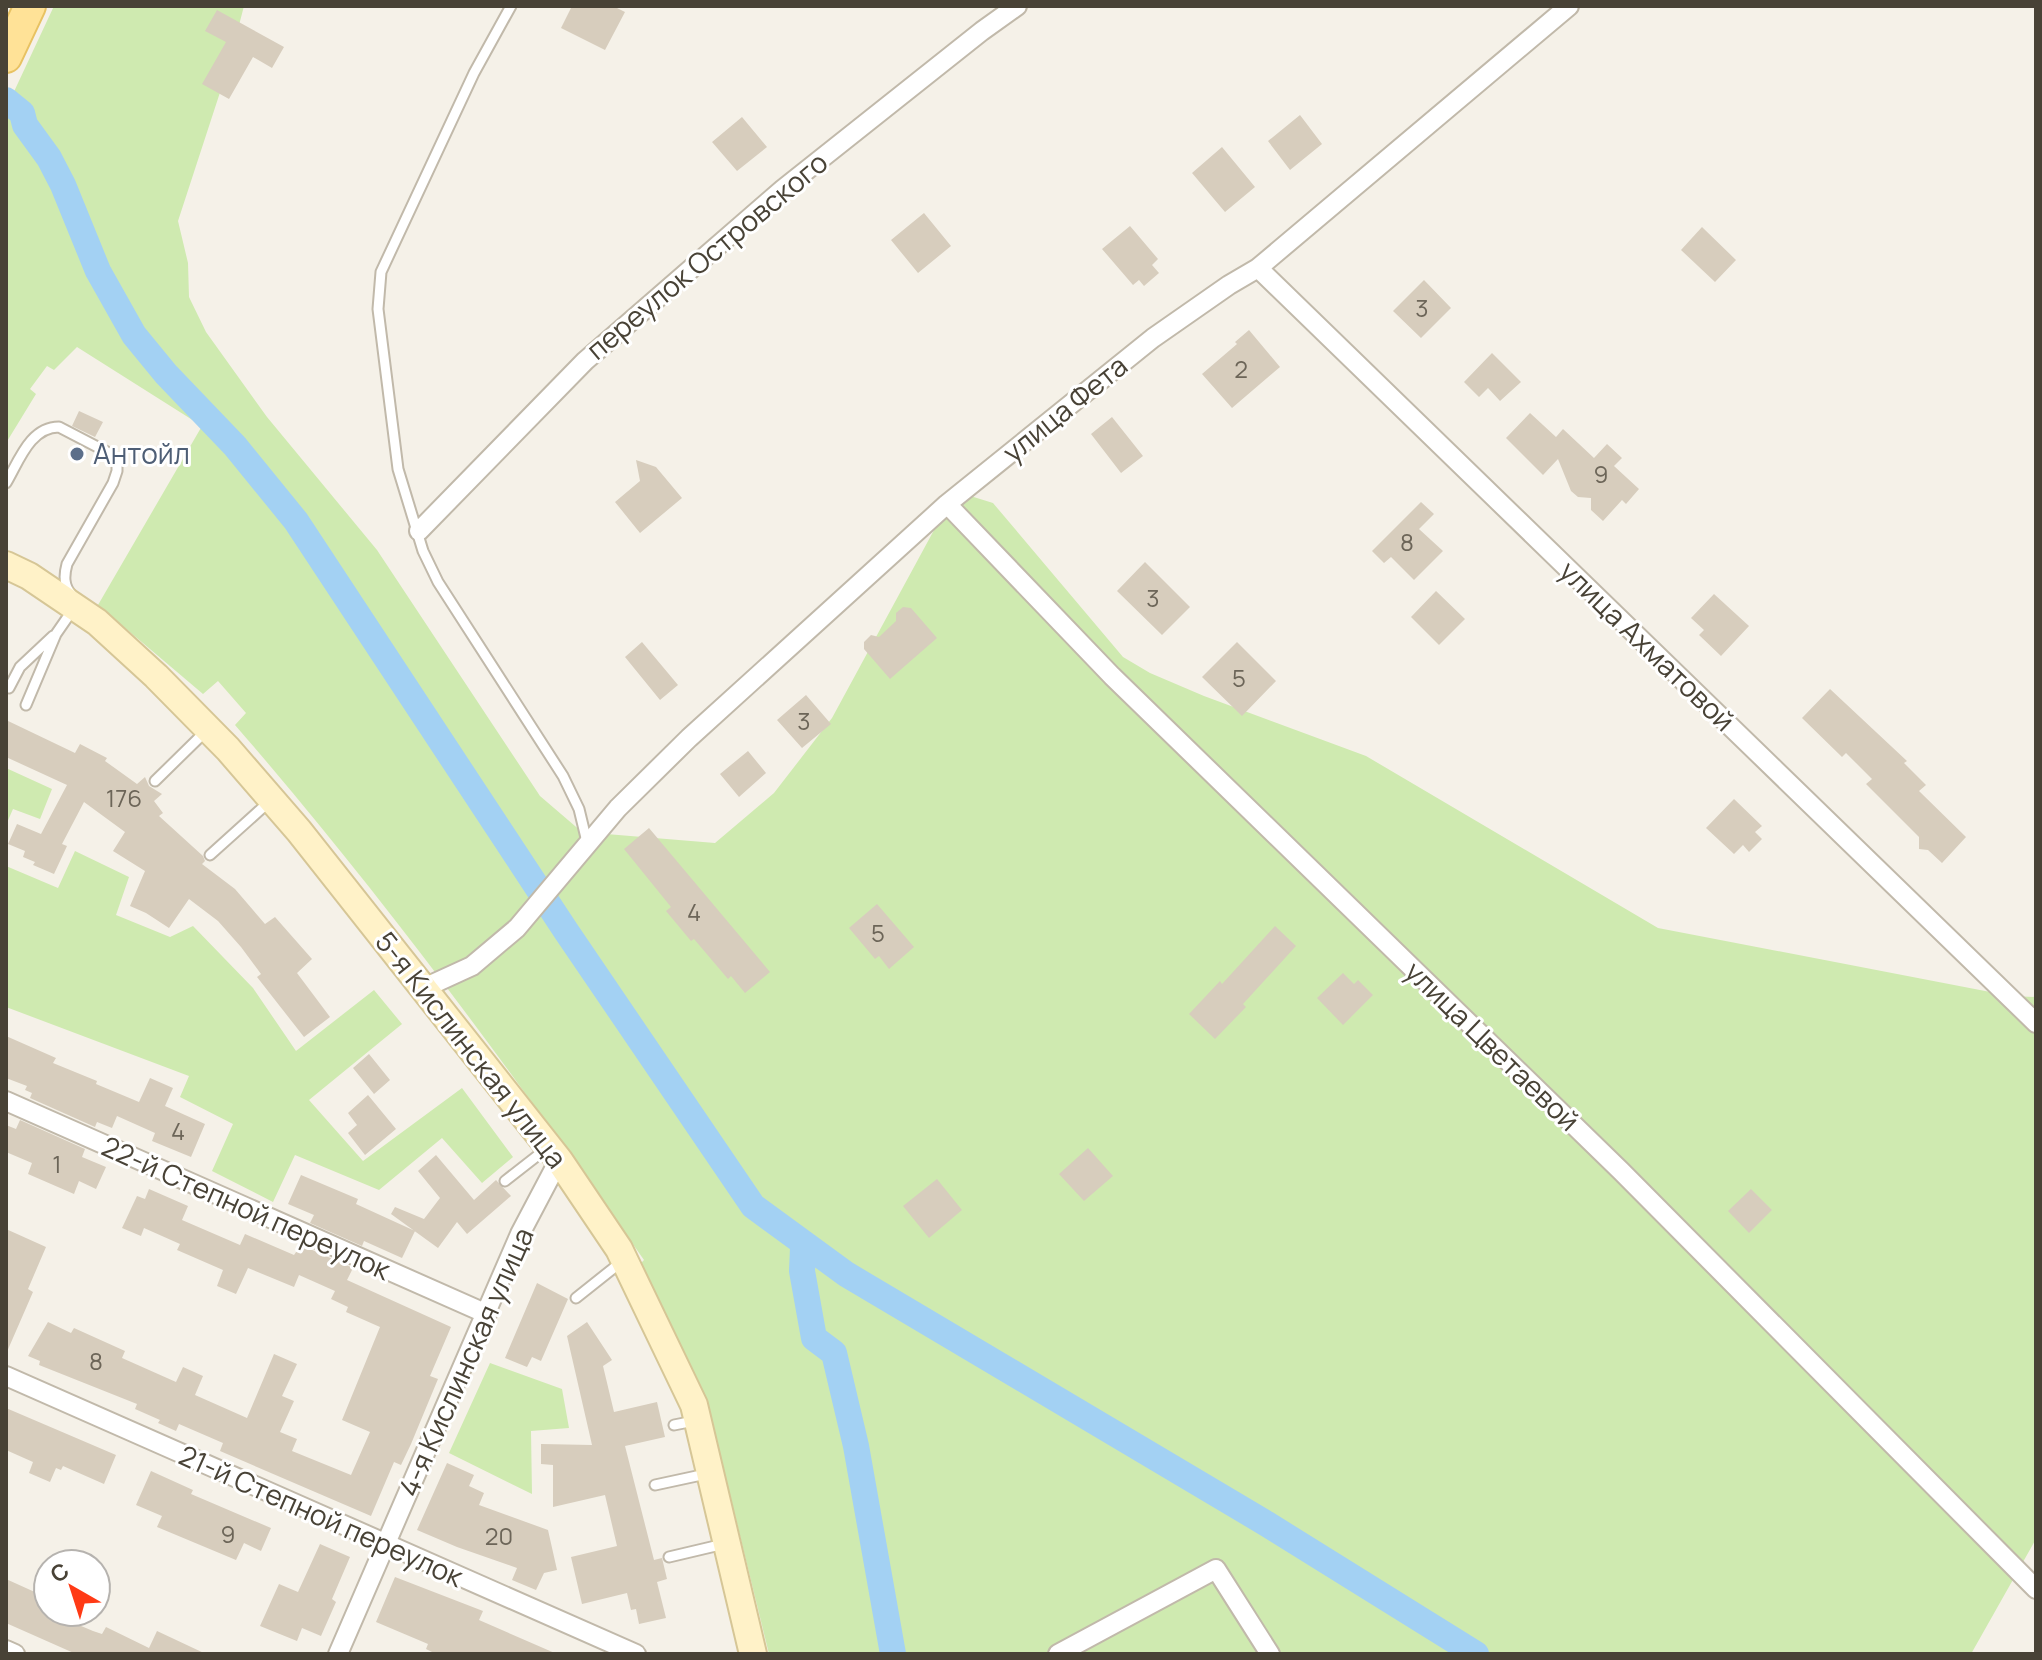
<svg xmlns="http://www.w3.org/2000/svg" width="2042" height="1660" font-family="Manrope,sans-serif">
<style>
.green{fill:#cfeab0}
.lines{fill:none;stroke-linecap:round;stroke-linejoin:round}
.canal{stroke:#a3d1f3;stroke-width:26}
.building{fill:#d7cdbd}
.lane-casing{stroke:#c1b9aa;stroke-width:13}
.street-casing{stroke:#c1b9aa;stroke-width:22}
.secondary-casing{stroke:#d6c696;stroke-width:30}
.primary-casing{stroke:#e8c262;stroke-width:34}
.lane{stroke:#fff;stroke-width:9}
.street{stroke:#fff;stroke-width:18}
.secondary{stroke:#fff2c8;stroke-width:26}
.primary{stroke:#ffe297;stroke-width:30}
.service-dot{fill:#5c6f8a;stroke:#fff;stroke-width:3}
.labels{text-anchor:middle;stroke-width:6;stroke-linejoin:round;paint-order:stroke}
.number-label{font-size:24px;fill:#6c6558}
.street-label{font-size:28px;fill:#484236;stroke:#fff}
.service-label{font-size:28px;fill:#4e5e75;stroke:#fff;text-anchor:start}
</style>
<rect width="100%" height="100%" fill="#f5f1e8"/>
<path class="green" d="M 54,6 L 244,6 L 227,71 L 178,221 L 188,263 L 189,297 L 206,332 L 267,417 L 377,550 L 540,796 L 582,832 L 715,843 L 774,793 L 832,718 L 946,508 L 964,494 L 993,503 L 1123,657 L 1150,673 L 1204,696 L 1366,756 L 1658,928 L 2011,996 L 2036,997 L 2036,1539 L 1971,1654 L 769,1654 L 707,1401 L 637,1267 L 644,1260 C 515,1076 382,894 235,725 L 246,713 L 218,681 L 203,694 L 98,605 L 202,426 L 77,347 L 54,370 L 47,366 L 30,389 L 36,394 L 6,443 L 6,111 L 8,108 L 18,116 L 21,128 L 45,160 L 67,203 L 69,200 L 65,175 L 29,120 L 25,109 L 11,98 Z
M 6,768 L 52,789 L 40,819 L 13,809 L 6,825 Z
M 75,851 L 129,877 L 116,915 L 170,937 L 193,926 L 253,988 L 296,1051 L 374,990 L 402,1024 L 309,1100 L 363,1161 L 462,1088 L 513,1157 L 482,1183 L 442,1138 L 379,1190 L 295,1155 L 273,1202 L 212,1171 L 233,1124 L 180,1097 L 189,1076 L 6,1007 L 6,866 L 58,888 Z
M 490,1363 L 562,1389 L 569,1428 L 531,1431 L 532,1494 L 449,1453 Z"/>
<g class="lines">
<path class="canal" d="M 6,100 L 22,113 L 25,125 L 49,158 L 63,185 L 98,271 L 134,335 L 166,374 L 235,446 L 296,521 L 566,931 L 753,1206 L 846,1274 L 1267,1524 L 1476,1654
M 806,1245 L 803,1248 L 802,1271 L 814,1338 L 834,1353 L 856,1446 L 893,1654"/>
</g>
<path class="building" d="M 572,6 L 613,6 L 625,12 L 605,50 L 561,28 Z
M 217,10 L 284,47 L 272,68 L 253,57 L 229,99 L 202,84 L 226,42 L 205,31 Z
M 1300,115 L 1322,144 L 1290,170 L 1268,141 Z
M 742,117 L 767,147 L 737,171 L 712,142 Z
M 1222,147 L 1255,187 L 1225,212 L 1192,173 Z
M 924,213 L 951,246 L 918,273 L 891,240 Z
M 1130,226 L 1158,259 L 1152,265 L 1159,273 L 1144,286 L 1139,280 L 1133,285 L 1102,249 Z
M 1702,227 L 1736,260 L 1715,282 L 1681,250 Z
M 1424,280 L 1451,308 L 1421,338 L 1393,311 Z
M 1249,330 L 1280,367 L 1232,408 L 1202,374 L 1237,344 L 1235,342 Z
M 1492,353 L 1521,382 L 1500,401 L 1488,388 L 1479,397 L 1464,382 Z
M 79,411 L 103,422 L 95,437 L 72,426 Z
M 1530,413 L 1556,437 L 1563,429 L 1594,458 L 1607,444 L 1622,458 L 1614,466 L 1639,489 L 1626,504 L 1622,500 L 1603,521 L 1591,510 L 1591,498 L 1578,497 L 1571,491 L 1558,459 L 1543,475 L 1506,438 Z
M 1112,417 L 1143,456 L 1121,473 L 1091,434 Z
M 636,460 L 656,467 L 682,498 L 640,533 L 615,502 L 640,481 Z
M 1421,502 L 1434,514 L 1419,529 L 1443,551 L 1414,580 L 1391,557 L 1384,563 L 1372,551 Z
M 1145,562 L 1190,607 L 1162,635 L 1117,591 Z
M 1436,591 L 1465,619 L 1439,645 L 1411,617 Z
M 1714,594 L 1749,626 L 1721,656 L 1699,635 L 1704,630 L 1691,618 Z
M 903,607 L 911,608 L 937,638 L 890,679 L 864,649 L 864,642 L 871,635 L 879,637 L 896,621 L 896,613 Z
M 642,642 L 678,685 L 660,700 L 625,657 Z
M 1237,642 L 1276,681 L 1242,716 L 1202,677 Z
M 1830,689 L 1907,761 L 1904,763 L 1926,785 L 1919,791 L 1966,837 L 1942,863 L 1928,850 L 1919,849 L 1919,837 L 1866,784 L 1872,779 L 1846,753 L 1842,757 L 1802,718 Z
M 806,695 L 831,724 L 802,748 L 777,720 Z
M 6,720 L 75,753 L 80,744 L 107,758 L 105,761 L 137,784 L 145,777 L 149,786 L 162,794 L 154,801 L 163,813 L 159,816 L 203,856 L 205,861 L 202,864 L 235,889 L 265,924 L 275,917 L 312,959 L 297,973 L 330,1017 L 304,1037 L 257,977 L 261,974 L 241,947 L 218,921 L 189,899 L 169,928 L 146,913 L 130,906 L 145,871 L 113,851 L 125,832 L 84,802 L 62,844 L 67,846 L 54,874 L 33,865 L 35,862 L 23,857 L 25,851 L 8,844 L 17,824 L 41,834 L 67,785 L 6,757 Z
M 748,751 L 766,773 L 739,797 L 720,774 Z
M 1734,799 L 1762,826 L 1755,832 L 1762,839 L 1749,852 L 1743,845 L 1734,854 L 1706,828 Z
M 649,828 L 770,972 L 745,993 L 731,976 L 728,979 L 694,939 L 691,941 L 666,911 L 671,907 L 624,849 Z
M 877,904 L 914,947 L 889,969 L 879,956 L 875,959 L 849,928 Z
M 1275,926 L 1296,946 L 1243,1004 L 1246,1007 L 1215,1039 L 1189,1014 L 1220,981 L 1222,984 Z
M 1343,973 L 1354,984 L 1358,980 L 1373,995 L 1343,1025 L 1317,998 Z
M 6,1036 L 56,1058 L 53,1063 L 97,1081 L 96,1084 L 139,1102 L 150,1078 L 173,1088 L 165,1106 L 205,1124 L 191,1157 L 152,1141 L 155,1133 L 117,1116 L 112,1128 L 97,1122 L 95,1127 L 30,1098 L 32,1093 L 25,1090 L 27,1086 L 6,1078 Z
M 369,1054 L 390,1080 L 374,1094 L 353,1068 Z
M 368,1095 L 396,1129 L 365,1155 L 348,1133 L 357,1125 L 348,1113 Z
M 20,1120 L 85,1149 L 82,1157 L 106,1167 L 96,1189 L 79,1181 L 74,1194 L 28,1174 L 32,1163 L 6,1152 L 6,1125 L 16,1129 Z
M 1088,1148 L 1113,1176 L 1084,1201 L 1059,1174 Z
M 436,1155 L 474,1200 L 496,1180 L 511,1196 L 467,1234 L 457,1222 L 438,1248 L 391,1214 L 395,1207 L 424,1219 L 440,1198 L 418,1171 Z
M 301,1175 L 358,1199 L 356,1204 L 415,1231 L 402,1258 L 364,1241 L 362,1246 L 310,1223 L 314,1215 L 288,1204 Z
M 937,1179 L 962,1210 L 929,1238 L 903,1206 Z
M 149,1189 L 188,1206 L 182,1220 L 240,1245 L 245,1234 L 294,1255 L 301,1245 L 353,1268 L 347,1280 L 451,1327 L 430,1376 L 438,1379 L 411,1444 L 401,1465 L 394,1462 L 371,1516 L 220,1451 L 223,1443 L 179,1424 L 176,1431 L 158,1423 L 160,1420 L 135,1409 L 137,1404 L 39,1365 L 40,1361 L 28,1356 L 48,1322 L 71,1333 L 74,1328 L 125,1351 L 122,1358 L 176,1382 L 183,1367 L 203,1376 L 195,1395 L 247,1418 L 274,1354 L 297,1364 L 282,1396 L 294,1401 L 280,1432 L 297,1439 L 292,1451 L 351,1475 L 370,1432 L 342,1420 L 380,1327 L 346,1312 L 348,1307 L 331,1299 L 335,1291 L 299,1275 L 294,1287 L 248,1268 L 236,1294 L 217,1286 L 223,1270 L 177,1250 L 180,1244 L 144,1228 L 141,1236 L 122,1228 L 137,1196 L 145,1199 Z
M 1751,1189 L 1772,1210 L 1749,1233 L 1728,1211 Z
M 6,1229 L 46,1247 L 28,1289 L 33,1292 L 6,1354 Z
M 537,1283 L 568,1299 L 541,1361 L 532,1357 L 527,1367 L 505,1358 Z
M 587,1322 L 612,1360 L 603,1366 L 614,1412 L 657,1402 L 665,1437 L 625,1446 L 654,1560 L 662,1558 L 667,1579 L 657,1582 L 666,1618 L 639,1624 L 636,1609 L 631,1610 L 627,1593 L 582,1604 L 571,1557 L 617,1546 L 605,1495 L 553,1507 L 553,1465 L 541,1464 L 541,1444 L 592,1445 L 567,1336 Z
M 6,1408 L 116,1455 L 104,1484 L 63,1466 L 61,1470 L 56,1468 L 50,1482 L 29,1473 L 33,1462 L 6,1450 Z
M 447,1463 L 474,1475 L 469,1486 L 484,1493 L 479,1505 L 548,1530 L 557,1570 L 544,1573 L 536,1590 L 512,1580 L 517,1568 L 457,1547 L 417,1530 Z
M 151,1471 L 193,1490 L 191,1494 L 271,1528 L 261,1551 L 244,1543 L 236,1560 L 157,1527 L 162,1516 L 136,1505 Z
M 320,1544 L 350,1557 L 332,1599 L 336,1602 L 321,1636 L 302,1628 L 297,1641 L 260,1626 L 279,1584 L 298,1592 Z
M 395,1577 L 483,1611 L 479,1620 L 557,1654 L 436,1654 L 426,1649 L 428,1644 L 376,1622 Z
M 6,1579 L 48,1598 L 48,1612 L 93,1631 L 102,1634 L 106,1627 L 149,1648 L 157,1631 L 206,1654 L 76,1654 L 6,1623 Z"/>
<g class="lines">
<g class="lane-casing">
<path id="lane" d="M 511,6 L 474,73 L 381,272 L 378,309 L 398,469 L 423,551 L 438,582 L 563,776 L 579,809 L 587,842
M 6,483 C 19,461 30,427 59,427 L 111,454 L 117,460 L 117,471 L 113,483 L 67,564 C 64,575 63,586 72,595
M 9,688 L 20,667 L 53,636
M 26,705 L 56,634 L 74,608
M 155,781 L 207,730
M 210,855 L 270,801
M 505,1181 L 546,1149
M 576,1298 L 620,1263
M 674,1425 L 694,1421
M 655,1485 L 706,1474
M 669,1557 L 724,1544"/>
</g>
<g class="street-casing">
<path id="street" d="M 1258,268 L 2036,1023
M 947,504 L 1112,676 L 1621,1171 L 2036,1589
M 419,531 L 585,361 L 783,189 L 982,31 L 1017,6
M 424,988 L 472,966 L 517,928 L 618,808 L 689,738 L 947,504 L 1153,338 L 1229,285 L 1258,268 L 1569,6
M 6,1101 L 487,1314
M 6,1376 L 636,1654
M 6,1650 L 15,1654
M 338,1654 L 520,1234 L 559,1160
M 1058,1654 L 1216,1569 L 1270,1654"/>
</g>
<g class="secondary-casing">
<path id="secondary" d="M 6,565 L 29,576 L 97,622 L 156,676 L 228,749 L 299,831 L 559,1160 L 619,1249 L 694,1405 L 753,1654"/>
</g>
<g class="primary-casing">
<path id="primary" d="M 6,57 L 30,6"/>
</g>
<use href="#lane" class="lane"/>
<use href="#street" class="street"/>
<use href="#secondary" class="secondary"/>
<use href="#primary" class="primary"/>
</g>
<circle class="service-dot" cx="77" cy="454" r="8"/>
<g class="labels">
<g class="number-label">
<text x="1422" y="317">3</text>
<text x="1241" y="378">2</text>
<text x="1601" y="483">9</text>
<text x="1407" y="551">8</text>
<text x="1153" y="607">3</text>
<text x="1239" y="687">5</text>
<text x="804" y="730">3</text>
<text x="124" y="807">176</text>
<text x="694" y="921">4</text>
<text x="878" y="942">5</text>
<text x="178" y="1140">4</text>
<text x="57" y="1173">1</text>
<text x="96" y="1370">8</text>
<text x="228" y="1543">9</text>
<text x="499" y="1545">20</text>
</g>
<g class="street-label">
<text transform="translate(707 256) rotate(-40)" y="10">переулок Островского</text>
<text transform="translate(1065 409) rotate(-39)" y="10">улица Фета</text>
<text transform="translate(1647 646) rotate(44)" y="10">улица Ахматовой</text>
<text transform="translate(1492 1046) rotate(44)" y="10">улица Цветаевой</text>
<text transform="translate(471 1050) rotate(52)" y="10">5-я Кислинская улица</text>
<text transform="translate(246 1208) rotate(24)" y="10">22-й Степной переулок</text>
<text transform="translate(466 1362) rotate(-66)" y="10">4-я Кислинская улица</text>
<text transform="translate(321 1516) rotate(24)" y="10">21-й Степной переулок</text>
</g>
<g class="service-label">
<text x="93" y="464">Антойл</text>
</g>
</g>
<rect width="2042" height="1660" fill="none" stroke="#484236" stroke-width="16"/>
<g transform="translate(72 1588) rotate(321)"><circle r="38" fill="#ffffff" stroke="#b6b3af" stroke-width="2"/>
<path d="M0-6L14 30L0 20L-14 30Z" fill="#ff3a15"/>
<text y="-12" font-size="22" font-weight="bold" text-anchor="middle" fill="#484236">С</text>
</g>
</svg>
